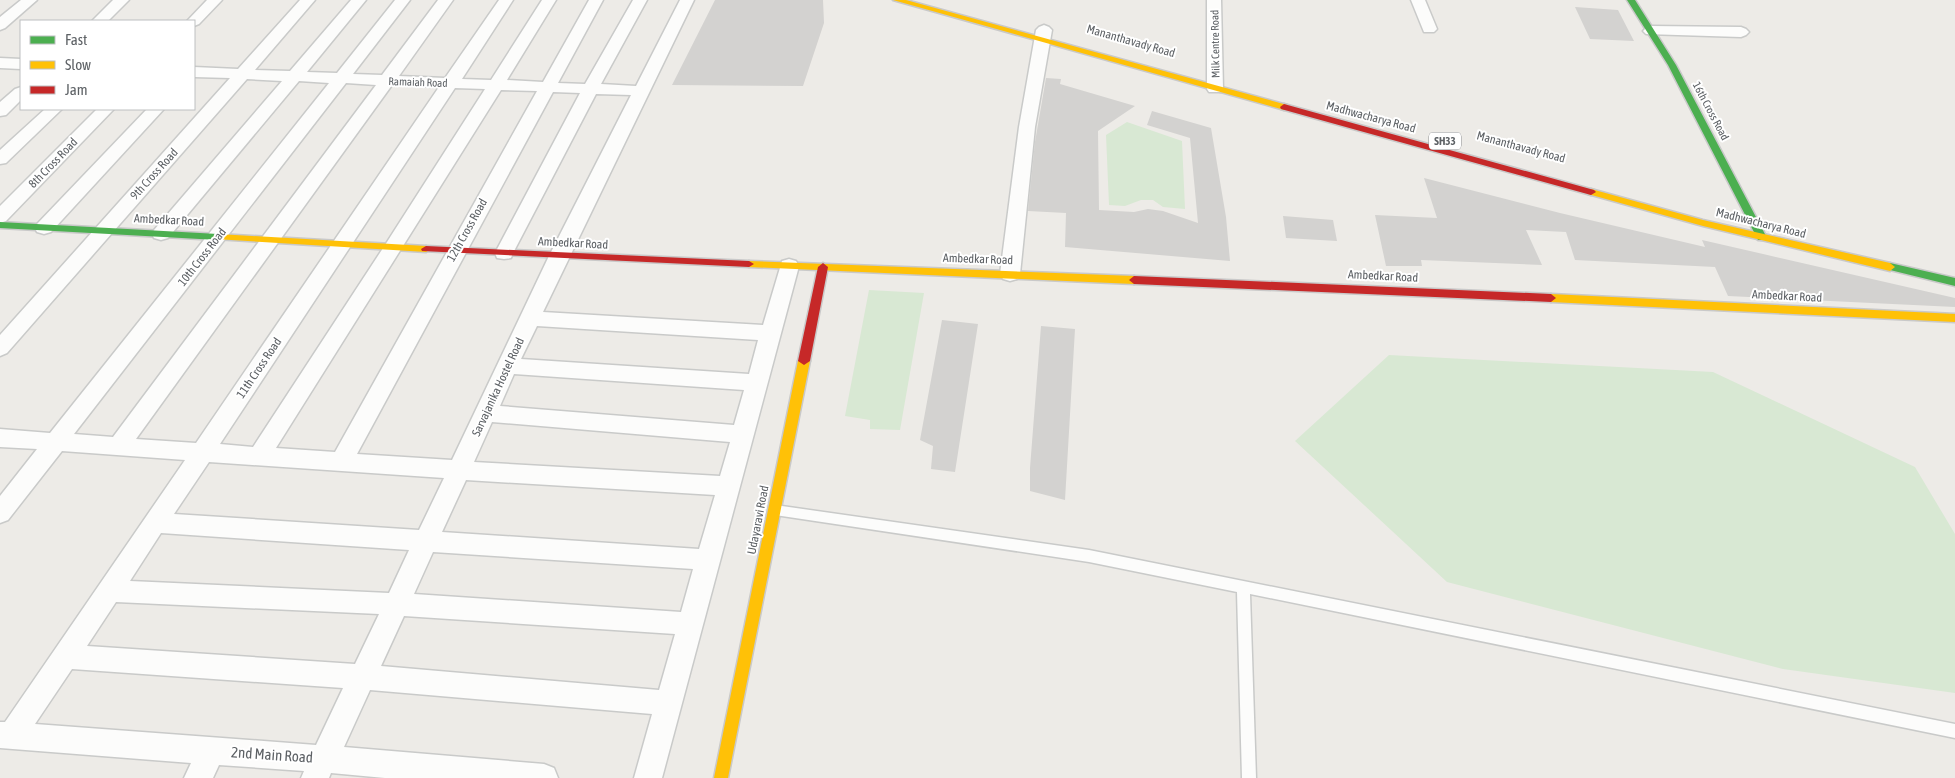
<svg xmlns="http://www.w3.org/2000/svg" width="1955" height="778" font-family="'Asap Condensed',sans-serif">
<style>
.green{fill:#d8e8d3}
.building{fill:#d3d2d0}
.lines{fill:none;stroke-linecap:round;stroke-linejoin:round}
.lane-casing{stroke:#c9cac9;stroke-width:3}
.street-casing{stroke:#c9cac9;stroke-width:3}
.fast-casing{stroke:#c9c9c9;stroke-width:3}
.slow-casing{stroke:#c9c9c9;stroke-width:3}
.jam-casing{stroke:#c9c9c9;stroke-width:3}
.lane{fill:#fcfcfb;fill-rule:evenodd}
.street{fill:#fcfcfb;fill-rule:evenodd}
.fast{fill:#4caf50;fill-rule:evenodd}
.slow{fill:#ffc107;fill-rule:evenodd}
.jam{fill:#c62828;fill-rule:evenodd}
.labels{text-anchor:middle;stroke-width:4;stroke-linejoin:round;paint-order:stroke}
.far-street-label{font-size:11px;fill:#5d6165;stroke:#fff}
.shield{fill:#fff;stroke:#8e9093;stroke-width:1}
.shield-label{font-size:11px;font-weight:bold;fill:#5d6165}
.street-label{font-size:12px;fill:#5d6165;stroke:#fff}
.near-street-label{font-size:15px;fill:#5d6165;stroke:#fff}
</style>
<rect width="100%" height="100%" fill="#edebe7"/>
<path class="green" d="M 1127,122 L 1182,141 L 1185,209 L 1163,207 L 1153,200 L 1141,200 L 1125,206 L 1109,205 L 1106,135 Z
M 869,290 L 924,293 L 900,430 L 870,429 L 870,420 L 845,416 Z
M 1389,355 L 1713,372 L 1915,467 L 1955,534 L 1955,693 L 1783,669 L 1447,582 L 1295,441 Z"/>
<path class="building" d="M 715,0 L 823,0 L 824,23 L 803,86 L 672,85 Z
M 1575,7 L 1618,10 L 1634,41 L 1590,39 Z
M 1046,78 L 1061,79 L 1060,84 L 1135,106 L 1098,131 L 1099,210 L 1134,212 L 1148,209 L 1163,211 L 1198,223 L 1190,138 L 1147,125 L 1152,111 L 1211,128 L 1226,217 L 1230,261 L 1065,247 L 1066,213 L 1028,211 L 1035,142 Z
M 1424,178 L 1560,213 L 1705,247 L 1702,240 L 1955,298 L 1955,307 L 1728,296 L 1715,267 L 1575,260 L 1566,232 L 1526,230 L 1542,265 L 1421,260 L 1422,266 L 1386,266 L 1375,215 L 1437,218 Z
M 1283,216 L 1333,220 L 1337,241 L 1286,238 Z
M 942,320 L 978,324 L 955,472 L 931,469 L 933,446 L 920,440 Z
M 1041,326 L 1075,329 L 1065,500 L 1030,491 L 1030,468 Z"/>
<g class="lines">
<g class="lane-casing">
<path id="lane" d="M 775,505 L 1089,550 L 1955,724 L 1955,738 L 1250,594 L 1256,778 L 1242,778 L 1237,592 L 1089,562 L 775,515 L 771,514 L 769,510 L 771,506 Z"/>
</g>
<g class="street-casing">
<path id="street" d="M 21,0 L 37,0 L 5,28 L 0,30 L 0,17 Z
M 113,0 L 129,0 L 108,21 L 92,21 Z
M 207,0 L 222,0 L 199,24 L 194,26 L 194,21 L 187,21 Z
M 300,0 L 315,0 L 255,70 L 290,71 L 351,0 L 366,0 L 307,72 L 337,73 L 395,0 L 410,0 L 353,74 L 382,75 L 438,0 L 453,0 L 399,76 L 445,78 L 499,0 L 513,0 L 462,79 L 491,80 L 542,0 L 556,0 L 507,80 L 543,82 L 589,0 L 603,0 L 558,83 L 585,84 L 633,0 L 647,0 L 601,84 L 636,86 L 680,0 L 694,0 L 543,312 L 763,325 L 782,261 L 789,259 L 796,261 L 799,266 L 662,778 L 634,778 L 652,714 L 370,690 L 344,747 L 544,764 L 554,768 L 558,778 L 385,778 L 331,773 L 329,778 L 301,778 L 304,771 L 219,765 L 213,778 L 184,778 L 191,763 L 0,748 L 0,722 L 5,722 L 185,460 L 62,451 L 8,520 L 0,523 L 0,496 L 37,449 L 0,447 L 0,429 L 50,433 L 329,83 L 299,81 L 168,238 L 161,240 L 154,238 L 152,234 L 154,230 L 282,81 L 247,79 L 7,353 L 0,356 L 0,335 L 230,78 L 194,77 L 194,67 L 238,69 ZM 346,83 L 376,85 L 113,437 L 74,434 ZM 392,85 L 439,87 L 196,443 L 136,439 ZM 455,88 L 485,89 L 387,242 L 253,447 L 220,444 ZM 501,90 L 537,91 L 335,452 L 276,448 ZM 553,92 L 580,93 L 495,253 L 497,258 L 504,259 L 511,258 L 513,253 L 596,94 L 631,95 L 549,256 L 452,460 L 357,454 ZM 537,326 L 758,340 L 749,374 L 521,359 ZM 514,374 L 744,390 L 734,425 L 500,406 ZM 492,422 L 730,442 L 720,476 L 474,462 ZM 209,462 L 444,478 L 419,530 L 174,514 ZM 466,480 L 715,495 L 699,549 L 442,532 ZM 161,533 L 409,550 L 389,593 L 130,581 ZM 433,552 L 693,569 L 681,612 L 414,594 ZM 116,602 L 379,614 L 355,664 L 87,646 ZM 404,616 L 675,634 L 659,690 L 381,666 ZM 72,669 L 343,688 L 316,745 L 35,724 Z
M 1207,0 L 1221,0 L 1223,89 L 1221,92 L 1209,92 L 1207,89 Z
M 1411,0 L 1425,0 L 1437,29 L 1434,32 L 1424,32 Z
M 1044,25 L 1049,27 L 1052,30 L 1035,127 L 1020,274 L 1017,279 L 1010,281 L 1003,279 L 1000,274 L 1019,127 L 1036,30 L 1039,27 Z
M 1651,26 L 1741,27 L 1746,29 L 1749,32 L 1746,35 L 1741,37 L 1646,34 L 1643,31 L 1646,28 Z
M 0,58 L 21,59 L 21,69 L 0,68 Z
M 21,87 L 21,100 L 6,115 L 0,116 L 0,102 L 15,89 Z
M 45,109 L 62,109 L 6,163 L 0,164 L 0,150 Z
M 97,109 L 114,109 L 6,221 L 0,223 L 0,206 Z
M 147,109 L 164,109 L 51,232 L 44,234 L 37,232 L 35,228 L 37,224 Z"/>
</g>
<g class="fast-casing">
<path id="fast" d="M 1627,0 L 1635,0 L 1676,65 L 1767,238 L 1766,240 L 1758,240 L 1757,238 L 1668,65 Z
M 0,222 L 218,234 L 223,237 L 218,240 L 0,228 Z
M 1890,263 L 1955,278 L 1955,286 L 1886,269 L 1885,267 L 1886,265 Z"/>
</g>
<g class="slow-casing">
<path id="slow" d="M 893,0 L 906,0 L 1287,105 L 1288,107 L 1284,110 L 1281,109 Z
M 1591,189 L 1703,220 L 1890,263 L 1895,267 L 1890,271 L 1703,226 L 1588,194 L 1588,190 Z
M 218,234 L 426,246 L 431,249 L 426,252 L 215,239 L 213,237 L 215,235 Z
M 749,261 L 1134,276 L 1139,280 L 1134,284 L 749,267 L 744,264 Z
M 1551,294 L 1955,314 L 1955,322 L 1551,302 L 1546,298 Z
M 804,357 L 810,361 L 728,778 L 714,778 L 798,361 Z"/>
</g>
<g class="jam-casing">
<path id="jam" d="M 1284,104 L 1594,190 L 1596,192 L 1591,195 L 1281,109 L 1280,107 Z
M 426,246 L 749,261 L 754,264 L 749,267 L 422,251 L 421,249 Z
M 823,263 L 828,267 L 810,361 L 804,365 L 798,361 L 818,267 Z
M 1134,276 L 1551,294 L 1556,298 L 1551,302 L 1134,284 L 1129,280 Z"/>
</g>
<use href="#lane" class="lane"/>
<use href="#street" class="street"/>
<use href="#fast" class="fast"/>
<use href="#slow" class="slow"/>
<use href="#jam" class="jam"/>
</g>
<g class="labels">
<g class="far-street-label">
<text transform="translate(1215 44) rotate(-91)" y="4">Milk Centre Road</text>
<text transform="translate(418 82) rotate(2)" y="4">Ramaiah Road</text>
<text transform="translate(1711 111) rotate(62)" y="4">16th Cross Road</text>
</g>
<rect class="shield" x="1429" y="132.5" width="32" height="17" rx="4"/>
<g class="shield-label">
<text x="1445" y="145">SH33</text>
</g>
<g class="street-label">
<text transform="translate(1131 41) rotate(16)" y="4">Mananthavady Road</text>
<text transform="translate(1371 117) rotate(15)" y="4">Madhwacharya Road</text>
<text transform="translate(1521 147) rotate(15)" y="4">Mananthavady Road</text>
<text transform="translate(53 163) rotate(-46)" y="4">8th Cross Road</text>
<text transform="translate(154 174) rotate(-48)" y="4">9th Cross Road</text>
<text transform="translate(169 220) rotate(3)" y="4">Ambedkar Road</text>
<text transform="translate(1761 223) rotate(14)" y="4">Madhwacharya Road</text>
<text transform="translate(467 230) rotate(-61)" y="4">12th Cross Road</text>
<text transform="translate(573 243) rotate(3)" y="4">Ambedkar Road</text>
<text transform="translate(202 257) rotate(-52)" y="4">10th Cross Road</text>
<text transform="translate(978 259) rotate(2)" y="4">Ambedkar Road</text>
<text transform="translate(1383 276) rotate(3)" y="4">Ambedkar Road</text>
<text transform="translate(1787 296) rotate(3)" y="4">Ambedkar Road</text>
<text transform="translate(259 368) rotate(-56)" y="4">11th Cross Road</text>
<text transform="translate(498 387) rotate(-65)" y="4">Sarvajanika Hostel Road</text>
<text transform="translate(758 520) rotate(-79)" y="4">Udayaravi Road</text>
</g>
<g class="near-street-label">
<text transform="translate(272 755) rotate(4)" y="5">2nd Main Road</text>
</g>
</g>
<rect x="20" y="20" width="175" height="90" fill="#ffffff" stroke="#bec0c1"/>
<rect x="30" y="36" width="25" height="8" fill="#4caf50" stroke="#bec0c1"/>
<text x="65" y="45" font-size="15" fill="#5d6165">Fast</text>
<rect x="30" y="61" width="25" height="8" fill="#ffc107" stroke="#bec0c1"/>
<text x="65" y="70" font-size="15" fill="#5d6165">Slow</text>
<rect x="30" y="86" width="25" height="8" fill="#c62828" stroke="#bec0c1"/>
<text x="65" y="95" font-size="15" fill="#5d6165">Jam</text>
</svg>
